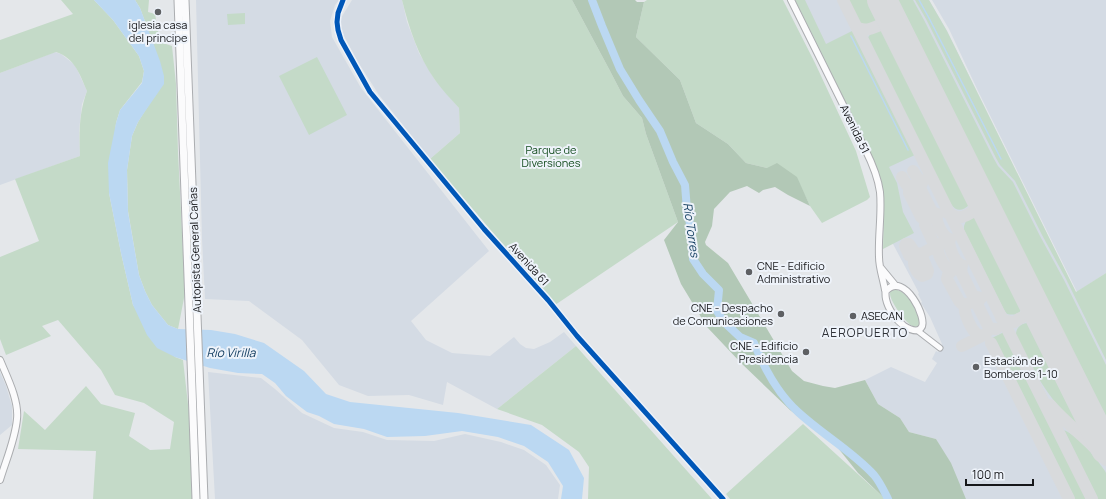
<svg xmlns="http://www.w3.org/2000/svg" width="1106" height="499" font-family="Manrope,sans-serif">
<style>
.built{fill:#d4dbe4}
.green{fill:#c4dac8}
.forest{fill:#b2c8b6}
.water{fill:#bbd8f2}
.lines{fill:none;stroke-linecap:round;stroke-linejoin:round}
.stream{stroke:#bbd8f2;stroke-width:1.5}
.river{stroke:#bbd8f2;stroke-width:8}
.taxiway{stroke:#d8dadc;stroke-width:12}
.runway{stroke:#d8dadc;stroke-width:30}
.minor-casing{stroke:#abadb0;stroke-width:7}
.major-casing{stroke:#abadb0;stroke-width:8}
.highway-casing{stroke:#abadb0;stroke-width:9}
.minor{stroke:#fbfbfc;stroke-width:5}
.major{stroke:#fbfbfc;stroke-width:6}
.highway{stroke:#fbfbfc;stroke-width:7}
.cycleway-casing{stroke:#eef3fa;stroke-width:8}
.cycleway{stroke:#0057b8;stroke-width:5}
.poi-dot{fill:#5e6063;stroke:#eef3fa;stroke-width:1.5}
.labels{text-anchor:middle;stroke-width:4;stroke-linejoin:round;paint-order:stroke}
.poi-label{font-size:11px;fill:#16171a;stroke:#eef3fa;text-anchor:start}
.street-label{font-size:11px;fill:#16171a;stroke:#eef3fa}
.park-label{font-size:11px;fill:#134c1e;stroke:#eef3fa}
.water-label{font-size:12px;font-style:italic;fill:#113c5f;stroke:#eef3fa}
.neighbourhood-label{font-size:12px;letter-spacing:1px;fill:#2f3238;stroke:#eef3fa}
</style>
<rect width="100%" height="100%" fill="#e4e7ea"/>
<path class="built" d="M 196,0 L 339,0 L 335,5 L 330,21 L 332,37 L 361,88 L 489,251 L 411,321 L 426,340 L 452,353 L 490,356 L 514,337 L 520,344 L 526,348 L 534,349 L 550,342 L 564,332 L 576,346 L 497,409 L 447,382 L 443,405 L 409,395 L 368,396 L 339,385 L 302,340 L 249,301 L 205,299 L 202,239 Z
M 352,0 L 402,0 L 407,22 L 419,53 L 435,80 L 459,108 L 460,133 L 430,159 L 379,95 L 358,62 L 344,36 L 341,26 L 341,18 Z
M 799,0 L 929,0 L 947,31 L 1076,293 L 1106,352 L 1106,499 L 966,499 L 936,439 L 909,432 L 900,418 L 878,404 L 865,380 L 891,367 L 925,382 L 937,363 L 932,359 L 936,351 L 938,352 L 942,344 L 930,317 L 921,303 L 922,302 L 918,294 L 919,293 L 893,244 L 890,238 L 885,182 Z
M 932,0 L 1106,0 L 1106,273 L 1077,292 L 978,91 L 949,29 Z
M 55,52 L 61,54 L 75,65 L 87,91 L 82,104 L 79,131 L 80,156 L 0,185 L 0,73 Z
M 0,372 L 6,386 L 12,406 L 12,425 L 0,435 Z
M 208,372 L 261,378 L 275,389 L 302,413 L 334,428 L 363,432 L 387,440 L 434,441 L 465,434 L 501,442 L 524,450 L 546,465 L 560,485 L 558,499 L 215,499 Z"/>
<path class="green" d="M 61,0 L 94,0 L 113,20 L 139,56 L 144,71 L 142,82 L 120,110 L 116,123 L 109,193 L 121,253 L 133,305 L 175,357 L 183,360 L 190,422 L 192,499 L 93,499 L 96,451 L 18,449 L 24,411 L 45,430 L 86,386 L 101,404 L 135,413 L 129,436 L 150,450 L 170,449 L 174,422 L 144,403 L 115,395 L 101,370 L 58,320 L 42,326 L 51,336 L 6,355 L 0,339 L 0,257 L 39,241 L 15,179 L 80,156 C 79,133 79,113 87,91 C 80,75 75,58 56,52 L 0,73 L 0,40 L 73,14 Z
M 135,0 L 149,0 L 148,12 L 155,14 L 160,42 L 172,46 L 176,84 L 178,152 L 185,293 L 178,329 L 168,325 L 152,305 L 145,291 L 139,275 L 128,211 L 127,170 L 132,136 L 138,122 L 151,101 L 147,27 L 140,8 Z
M 402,0 L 572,0 L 609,69 L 623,96 L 642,118 L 646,134 L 678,222 L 555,305 L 430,159 L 460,133 L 459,108 C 451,99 442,90 435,80 C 418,56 409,28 402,0 Z
M 647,0 L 783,0 L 815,63 L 856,151 L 870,197 L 867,200 L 822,223 L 810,206 L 796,177 L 767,168 L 746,163 L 728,144 L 696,123 L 680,80 L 636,37 L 644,2 Z
M 795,0 L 805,0 L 826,44 L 854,30 L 917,154 L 889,167 L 897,183 L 903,212 L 914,233 L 883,249 L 884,205 L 883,193 L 877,171 L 862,135 Z
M 848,0 L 872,0 L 880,16 L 880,19 L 879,22 L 866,27 L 860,26 Z
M 893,0 L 913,0 L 924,20 L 994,159 L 998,166 L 1013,182 L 1040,236 L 1064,280 L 1106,365 L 1106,428 Z
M 915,0 L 929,0 L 947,31 L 1076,292 L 1106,273 L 1106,360 L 1066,279 L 1042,235 L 1015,181 L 1000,165 L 996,158 L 926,19 Z
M 245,13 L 245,24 L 228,25 L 227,14 Z
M 881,29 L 884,29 L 887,31 L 969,196 L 969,205 C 963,211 956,212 951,204 L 950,205 L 867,40 C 869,33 875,32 881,29 Z
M 317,57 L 347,115 L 309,135 L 279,76 Z
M 974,217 L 978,219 L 982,223 L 1022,302 C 1023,313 1017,316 1007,314 L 1004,310 L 964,230 L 964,226 L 966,221 Z
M 893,289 C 909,291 915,308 920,322 C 916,340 893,305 891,298 C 890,296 890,294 890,292 Z
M 1027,323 L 1030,324 L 1035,331 L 1084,429 C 1079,426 1074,422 1070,418 C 1045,395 1031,365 1016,335 C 1016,328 1020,324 1027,323 Z
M 1004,332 L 1086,499 L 1073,499 L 992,338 Z
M 576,346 L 712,499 L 588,499 L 589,467 L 579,452 L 542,425 L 497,409 Z
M 803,424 L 882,496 L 884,499 L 730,499 L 726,494 Z
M 1064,430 C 1080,437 1095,457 1105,471 L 1106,473 L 1106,499 L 1098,499 Z"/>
<path class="forest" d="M 572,0 L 635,0 L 637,2 L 644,2 L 636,37 L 680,80 L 696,123 L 728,144 L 746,163 L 767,168 L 777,163 L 797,177 L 810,206 L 788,195 L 775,187 L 763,190 L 759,193 L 747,186 L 730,192 L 714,209 L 712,226 L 705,242 L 706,245 L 728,263 L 792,371 L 804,381 L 823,386 L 835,388 L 865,380 L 878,404 L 900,418 L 909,432 L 936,439 L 951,463 L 966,499 L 884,499 L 882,496 L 858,473 L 838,448 L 790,410 L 741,363 L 707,327 L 681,284 L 664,240 L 678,222 L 646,134 L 642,118 L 623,96 L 609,69 Z"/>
<path class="water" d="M 94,0 L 135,0 L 140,8 L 160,61 L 164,76 L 164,84 L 146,110 L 138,122 L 132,136 L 127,170 L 128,212 L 139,275 L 145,291 L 152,305 L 168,325 L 178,329 L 211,330 L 235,334 L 264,343 L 304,371 L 326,394 L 350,402 L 458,413 L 531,425 L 569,450 L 584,478 L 582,499 L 561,499 L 563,486 L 548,462 L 524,446 L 498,437 L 462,431 L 425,436 L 387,437 L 364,429 L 334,424 L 319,416 L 307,412 L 286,396 L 275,383 L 262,374 L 238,373 L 210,368 L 175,357 L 157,348 L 147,335 L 133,305 L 121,253 L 109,193 L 108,163 L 116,123 L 120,110 L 142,83 L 144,71 L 139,56 L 113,20 Z"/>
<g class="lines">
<path class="stream" d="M 919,0 L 929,18 L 1001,159
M 851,36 L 908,150"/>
<path class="river" d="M 592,0 L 602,26 L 620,69 L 639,100 L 660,131 L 673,162 L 685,185 L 687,210 L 692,233 L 693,259 L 703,274 L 719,290 L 717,311 L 724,322 L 740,337 L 754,343 C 764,368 778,394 798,412 C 823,435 852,451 874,475 C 880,482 884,491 888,499"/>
<path class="taxiway" d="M 843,0 L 1092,499
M 857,28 C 876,35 879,15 897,30
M 913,171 L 918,179 L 923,181 L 920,187 L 921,190 L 932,212 L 934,213 L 937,214 C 935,221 942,237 950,239 C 947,245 955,263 962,265 L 961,269 L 962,274 L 972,294 L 976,297 L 981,298 L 978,302 L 978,306 L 988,326 L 990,328 L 996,329
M 902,177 L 906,184 L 911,187 L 909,190 L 909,193 L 921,217 L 926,220 L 925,225 L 933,242 L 938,245 C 936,252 943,265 949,270 L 952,270 L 948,275 L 947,279 L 959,301 L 962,304 L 967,304
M 977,210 L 980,204 L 981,198
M 945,212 C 949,213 953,216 957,217 C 970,219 972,204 988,213
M 923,253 L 923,259 L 928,271 L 927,274 L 922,276 C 916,273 912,263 915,257 L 942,243
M 915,257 L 909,255 L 905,246 L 906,244 L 909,244 L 915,253 L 921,254
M 973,301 C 970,303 966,304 965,307 C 963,312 972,331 977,334 C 979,336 980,335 983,335
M 1029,314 L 1032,309 L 1033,302
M 1001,318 C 1005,321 1009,322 1014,322 C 1024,316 1029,311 1041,318
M 991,343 L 1069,499
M 962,346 L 986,334
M 1050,405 C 1067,425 1090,440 1106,460
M 1084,437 C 1091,438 1094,435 1096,428"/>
<path class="runway" d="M 882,0 L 1106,449"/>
<g class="minor-casing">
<path id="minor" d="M 343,0 L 338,13 L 337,22 L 338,30 L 341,40 L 370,92 L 484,229 L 548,300 L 577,336 L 723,499
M 918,331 L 940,348"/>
</g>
<g class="major-casing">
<path id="major" d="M 791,0 L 865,149 C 872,163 878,177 880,192 C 882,214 878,235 879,257 C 879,268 883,278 885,290 C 886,292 885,295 886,299 C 888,309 896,320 904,326 C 909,329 917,333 921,328 C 929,320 904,270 886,291
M 881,268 L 895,285
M 0,360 C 7,377 19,400 17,419 C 15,440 6,460 0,480"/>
</g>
<g class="highway-casing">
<path id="highway" d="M 178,0 L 196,499
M 185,0 L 204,499"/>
</g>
<use href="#minor" class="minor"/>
<use href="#major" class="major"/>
<use href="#highway" class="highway"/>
<g class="cycleway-casing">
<path id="cycleway" d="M 343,0 L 338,13 L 337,22 L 338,30 L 341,40 L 370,92 L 484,229 L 548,300 L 577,336 L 723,499"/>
</g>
<use href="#cycleway" class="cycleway"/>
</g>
<g class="poi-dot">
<circle cx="158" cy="12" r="4"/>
<circle cx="749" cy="272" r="4"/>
<circle cx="781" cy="314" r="4"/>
<circle cx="853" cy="316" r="4"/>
<circle cx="806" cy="352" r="4"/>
<circle cx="976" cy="367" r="4"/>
</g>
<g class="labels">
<g class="poi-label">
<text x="158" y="29" text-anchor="middle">iglesia casa<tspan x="158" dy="13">del principe</tspan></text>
<text x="757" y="270">CNE - Edificio<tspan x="757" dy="13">Administrativo</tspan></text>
<text x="773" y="312" text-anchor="end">CNE - Despacho<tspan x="773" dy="13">de Comunicaciones</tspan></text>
<text x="861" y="320">ASECAN</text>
<text x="798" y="350" text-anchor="end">CNE - Edificio<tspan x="798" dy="13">Presidencia</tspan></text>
<text x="984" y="365">Estación de<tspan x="984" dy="13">Bomberos 1-10</tspan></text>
</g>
<g class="street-label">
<text transform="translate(855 129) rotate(64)" y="4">Avenida 51</text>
<text transform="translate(195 250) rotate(-92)" y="4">Autopista General Cañas</text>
<text transform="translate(529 264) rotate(48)" y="4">Avenida 61</text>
</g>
<g class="park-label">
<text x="551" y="154">Parque de<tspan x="551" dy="13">Diversiones</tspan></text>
</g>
<g class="water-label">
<text transform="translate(691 230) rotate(82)" y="4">Río Torres</text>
<text x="231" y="357">Río Virilla</text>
</g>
<g class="neighbourhood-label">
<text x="865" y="337">AEROPUERTO</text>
</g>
</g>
<path d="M966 479v6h67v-6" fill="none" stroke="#16171a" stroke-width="2"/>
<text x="972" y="479" font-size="12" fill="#16171a" stroke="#eef3fa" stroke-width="3" paint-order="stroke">100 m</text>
</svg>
